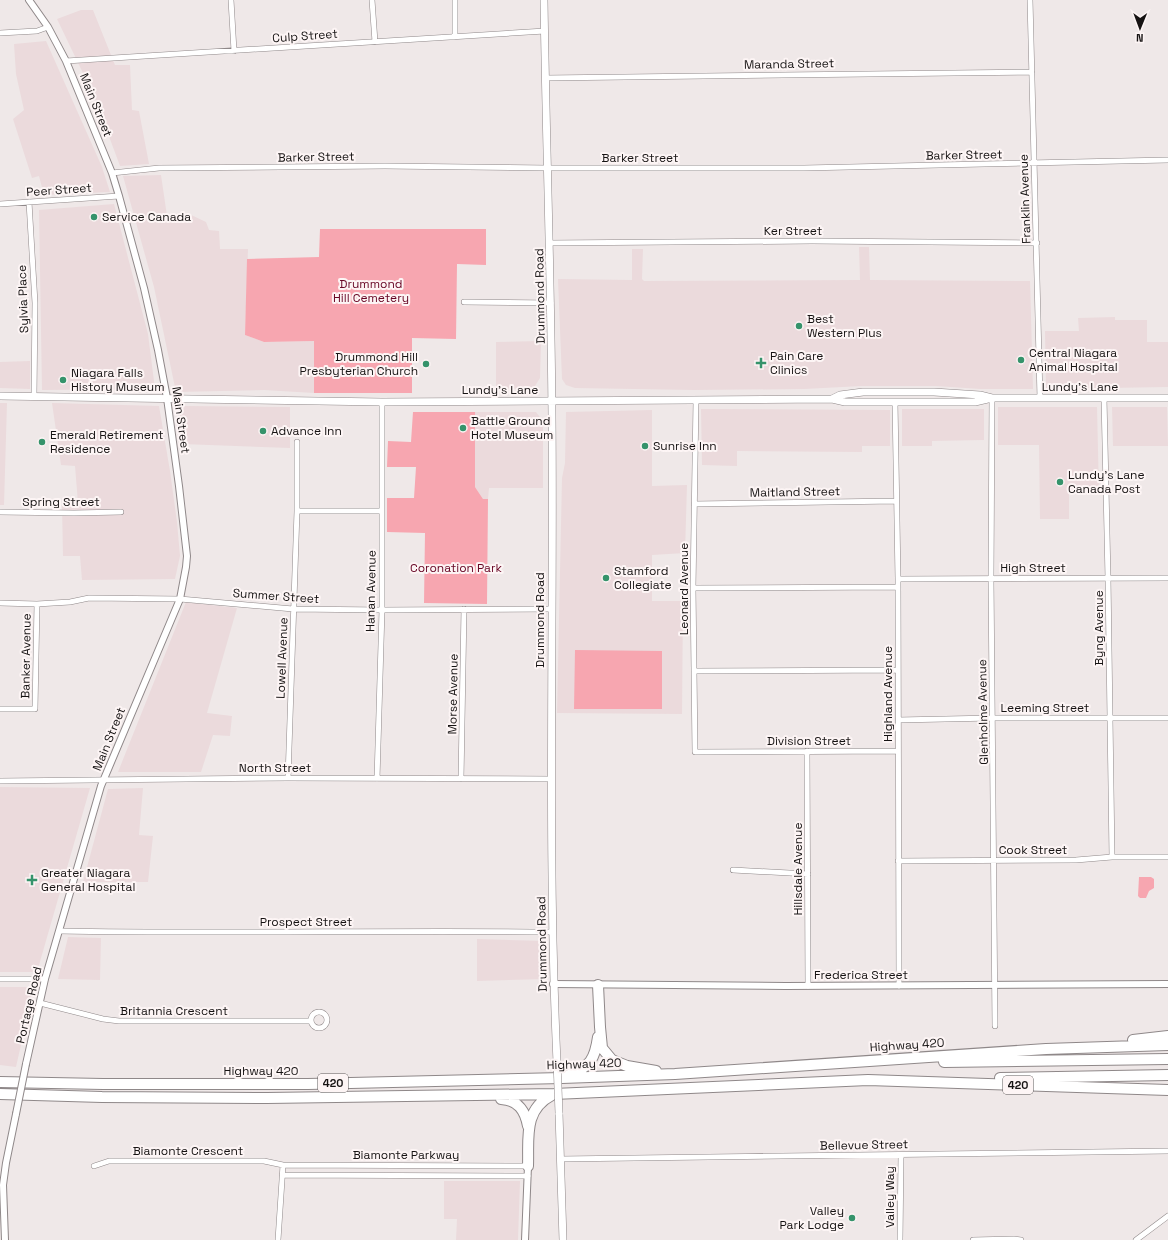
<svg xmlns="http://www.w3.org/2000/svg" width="1168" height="1240" font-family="'Space Grotesk',sans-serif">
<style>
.built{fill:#ebdadc}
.green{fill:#f7a6b0}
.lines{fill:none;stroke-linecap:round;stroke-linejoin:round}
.minor-casing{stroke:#8f8889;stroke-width:6}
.tertiary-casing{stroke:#8f8889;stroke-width:8}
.secondary-casing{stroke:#8f8889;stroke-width:8}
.motorway-casing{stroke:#8f8889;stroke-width:12}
.minor{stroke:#fff;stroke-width:5}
.tertiary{stroke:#fff;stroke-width:6}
.secondary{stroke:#fff;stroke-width:7}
.motorway{stroke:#fff;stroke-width:10}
.tertiary-bridge-casing{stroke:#8f8889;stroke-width:8;stroke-linecap:butt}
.secondary-bridge-casing{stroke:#8f8889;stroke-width:8;stroke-linecap:butt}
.tertiary-bridge{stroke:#fff;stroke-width:6}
.secondary-bridge{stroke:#fff;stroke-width:7}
.poi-dot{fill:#35936b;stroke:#fdf5f5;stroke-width:1.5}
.labels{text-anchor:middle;stroke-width:4;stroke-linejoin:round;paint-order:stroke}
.shield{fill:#fdf5f5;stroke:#5b5757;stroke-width:1}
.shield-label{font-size:11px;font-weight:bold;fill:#161313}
.street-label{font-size:12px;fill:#161313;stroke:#fdf5f5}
.poi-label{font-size:12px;fill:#161313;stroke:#fdf5f5;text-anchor:start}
.park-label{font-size:12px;fill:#670524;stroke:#fdf5f5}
</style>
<rect width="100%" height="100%" fill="#efe8e8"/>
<path class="built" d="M 81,10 L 93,10 L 115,65 L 130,65 L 132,110 L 139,111 L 149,164 L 120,166 L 94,96 L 57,19 Z
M 46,41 L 102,167 L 110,192 L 44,195 L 39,176 L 32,178 L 13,119 L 24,110 L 16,74 L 14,44 Z
M 161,175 L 167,216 L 187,213 L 206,222 L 209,230 L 219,231 L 220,249 L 248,249 L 245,335 L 264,342 L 314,341 L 314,393 L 264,390 L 176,392 L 154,287 L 123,176 Z
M 114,204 L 148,334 L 155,389 L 42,390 L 39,210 Z
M 859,247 L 869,247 L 870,280 L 1030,281 L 1033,389 L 980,389 L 936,386 L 861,386 L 804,389 L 694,390 L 575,388 L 566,385 L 562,379 L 558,279 L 632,280 L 632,249 L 643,249 L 642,279 L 644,281 L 860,280 Z
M 1115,317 L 1115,320 L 1147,320 L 1147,342 L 1168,342 L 1168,387 L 1046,389 L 1045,331 L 1079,331 L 1078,318 Z
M 541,341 L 540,378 L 535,386 L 533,388 L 496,389 L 496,342 Z
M 30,361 L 30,389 L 0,388 L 0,362 Z
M 0,403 L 7,403 L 4,505 L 0,505 Z
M 52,403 L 159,406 L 170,471 L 177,522 L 180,556 L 175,579 L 82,580 L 80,556 L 63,556 L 62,505 L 78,503 L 75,466 L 61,465 Z
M 185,406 L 290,407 L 290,448 L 182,444 L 180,414 Z
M 998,407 L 1097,407 L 1099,493 L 1069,494 L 1069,519 L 1040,519 L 1039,445 L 998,445 Z
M 1112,407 L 1167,407 L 1168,446 L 1113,446 Z
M 701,409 L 890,410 L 890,446 L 862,446 L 862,452 L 737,451 L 737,466 L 702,465 Z
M 902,409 L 984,409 L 984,440 L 932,441 L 932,446 L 902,446 Z
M 652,410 L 652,486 L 687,485 L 685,553 L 652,555 L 652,601 L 683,601 L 682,714 L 557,713 L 562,478 L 565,463 L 566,412 Z
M 475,412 L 536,412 L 543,421 L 543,488 L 489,488 L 488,499 L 483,499 L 475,487 Z
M 186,602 L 237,608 L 207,713 L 232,716 L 230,736 L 213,735 L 201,772 L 118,772 Z
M 0,787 L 90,788 L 37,972 L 0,972 Z
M 143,788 L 139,835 L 153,836 L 148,882 L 83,882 L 108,789 Z
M 68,937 L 101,938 L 100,980 L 58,979 Z
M 477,939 L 545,941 L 546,979 L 477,981 Z
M 0,987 L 34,987 L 16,1067 L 0,1065 Z
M 444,1181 L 520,1181 L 518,1240 L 456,1240 L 457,1219 L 444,1219 Z"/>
<path class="green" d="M 320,229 L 486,229 L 486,265 L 457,264 L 456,339 L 412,338 L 412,393 L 314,393 L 314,341 L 264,342 L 245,335 L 247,259 L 319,257 Z
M 413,412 L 475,412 L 475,487 L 483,499 L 488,499 L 487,604 L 424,603 L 425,533 L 387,532 L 387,498 L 414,498 L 416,467 L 387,467 L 388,441 L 411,442 Z
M 575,650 L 662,651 L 662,709 L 574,709 Z
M 1139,877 L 1151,877 L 1154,879 L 1154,888 L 1149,891 L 1146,898 L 1140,898 L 1138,896 Z"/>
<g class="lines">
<g class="minor-casing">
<path id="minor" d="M 231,0 L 234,51
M 372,0 L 375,42
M 455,0 L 455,37
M 1030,0 L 1040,398
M 0,33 L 37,31 L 48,27
M 66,61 L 545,31
M 546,78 L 1032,72
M 112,173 L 159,168 L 385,166 L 547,168 L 804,168 L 1168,160
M 29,202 L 35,303 L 34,396
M 0,204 L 119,196
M 549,243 L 812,241 L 1037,243
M 464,302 L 551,303
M 992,398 L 991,579 L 995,1026
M 1104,398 L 1108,578 L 1112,857
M 696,401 L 693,588 L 695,752 L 898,751
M 895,402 L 898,579 L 899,986
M 694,504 L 896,501
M 297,511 L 382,511
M 0,512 L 74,513 L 121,512
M 898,579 L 1168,578
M 693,588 L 898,587
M 0,603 L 37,604 L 70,602 L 89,598 L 180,599 L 293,609 L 382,610 L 551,609
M 694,671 L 898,670
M 0,709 L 35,709 L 37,604
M 898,720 L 993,718 L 1168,718
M 807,751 L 808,986
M 288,778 L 297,511 L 297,442
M 377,779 L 382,610 L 382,402
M 461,779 L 464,609
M 0,781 L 288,778 L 551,779
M 898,861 L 1076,860 L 1112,857 L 1168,857
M 733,870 L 808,874
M 59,931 C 224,934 388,930 553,932
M 0,979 L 45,979
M 40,1003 L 103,1019 L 119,1021 L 310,1021
M311 1020a8 8 0 1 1 16 0a8 8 0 1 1-16 0Z
M 561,1159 L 1168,1151
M 94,1166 L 109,1161 L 264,1161 L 283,1165 L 528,1166
M 282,1175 L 528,1176
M 278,1240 L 283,1165
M 900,1240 L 901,1155
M 973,1240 L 1014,1239 L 1021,1240
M 1136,1240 L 1168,1216"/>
</g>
<g class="tertiary-casing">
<path id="tertiary" d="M 553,984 L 786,986 L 1168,984
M 26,1064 L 45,979 L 101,786 L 180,599 L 186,567 L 187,556 L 179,486 L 167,398 L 158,350 L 144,288 L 119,196 L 112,173 L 66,61 L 48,27 L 29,0
M 5,1240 L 3,1185 L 6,1163 L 16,1114
M 525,1240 L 528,1166"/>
</g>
<g class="secondary-casing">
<path id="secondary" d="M 544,0 C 546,139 551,278 552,416 C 554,632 547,847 557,1062
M 0,396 L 382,402 L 832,399 L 845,402 L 975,402 L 992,398 L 1168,398
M 832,399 L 840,395 L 863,392 L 934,392 L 980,395 L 992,398
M 559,1113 L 563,1240"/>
</g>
<g class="motorway-casing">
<path id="motorway" d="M 598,985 L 600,1027 L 602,1048 L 612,1060 L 627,1066 L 656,1071
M 1133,1040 L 1168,1036
M 944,1062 L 1168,1059
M 569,1075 C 590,1067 595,1059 598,1037
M 1000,1078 L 1168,1075
M 0,1082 L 103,1084 L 308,1084 L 562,1078 L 675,1074 L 1046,1049 L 1168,1045
M 0,1094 L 102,1097 L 267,1098 L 554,1094 L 868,1080 L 1168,1090
M 501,1099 C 518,1100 525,1110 528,1126
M 528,1166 C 529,1138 523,1110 552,1095"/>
</g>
<use href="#minor" class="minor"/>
<use href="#tertiary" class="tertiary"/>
<use href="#secondary" class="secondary"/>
<use href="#motorway" class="motorway"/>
<g class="tertiary-bridge-casing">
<path id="tertiary-bridge" d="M 16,1114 L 26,1064"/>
</g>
<g class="secondary-bridge-casing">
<path id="secondary-bridge" d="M 557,1062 L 559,1113"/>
</g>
<use href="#tertiary-bridge" class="tertiary-bridge"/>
<use href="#secondary-bridge" class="secondary-bridge"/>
</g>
<g class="poi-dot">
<circle cx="94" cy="217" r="4"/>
<circle cx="799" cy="326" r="4"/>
<circle cx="1021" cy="360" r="4"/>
<path d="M759 357h4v4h4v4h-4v4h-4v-4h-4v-4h4z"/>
<circle cx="426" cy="364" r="4"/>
<circle cx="63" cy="380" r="4"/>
<circle cx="463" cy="428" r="4"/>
<circle cx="263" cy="431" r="4"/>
<circle cx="42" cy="442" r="4"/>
<circle cx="645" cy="446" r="4"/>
<circle cx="1060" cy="482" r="4"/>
<circle cx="606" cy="578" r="4"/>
<path d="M30 874h4v4h4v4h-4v4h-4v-4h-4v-4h4z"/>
<circle cx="852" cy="1218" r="4"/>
</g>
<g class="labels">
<g class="shield">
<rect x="318" y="1074" width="30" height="18" rx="3"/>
<rect x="1003" y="1076" width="30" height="18" rx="3"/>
</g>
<g class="shield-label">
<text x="333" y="1087">420</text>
<text x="1018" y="1089">420</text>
</g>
<g class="street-label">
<text transform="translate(305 36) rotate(-4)" y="4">Culp Street</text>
<text transform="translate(789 64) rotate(-1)" y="4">Maranda Street</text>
<text transform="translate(96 105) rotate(68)" y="4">Main Street</text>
<text transform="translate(964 155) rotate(-1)" y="4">Barker Street</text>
<text transform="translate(316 157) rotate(-1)" y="4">Barker Street</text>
<text x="640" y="162">Barker Street</text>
<text transform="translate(59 190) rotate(-4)" y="4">Peer Street</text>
<text transform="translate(1025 199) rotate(-92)" y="4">Franklin Avenue</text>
<text x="793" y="235">Ker Street</text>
<text transform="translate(540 296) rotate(-91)" y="4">Drummond Road</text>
<text transform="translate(23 299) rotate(-92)" y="4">Sylvia Place</text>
<text x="1080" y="391">Lundy's Lane</text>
<text x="500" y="394">Lundy's Lane</text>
<text transform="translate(181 420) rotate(82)" y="4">Main Street</text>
<text transform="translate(795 492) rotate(-1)" y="4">Maitland Street</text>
<text x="61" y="506">Spring Street</text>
<text x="1033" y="572">High Street</text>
<text transform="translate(684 589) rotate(-90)" y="4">Leonard Avenue</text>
<text transform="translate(371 591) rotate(-89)" y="4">Hanan Avenue</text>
<text transform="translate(276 596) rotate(4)" y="4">Summer Street</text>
<text transform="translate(540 620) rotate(-90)" y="4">Drummond Road</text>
<text transform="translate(1099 628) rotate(-90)" y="4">Byng Avenue</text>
<text transform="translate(26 656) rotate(-89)" y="4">Banker Avenue</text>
<text transform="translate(282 658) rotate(-88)" y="4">Lowell Avenue</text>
<text transform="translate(453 694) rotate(-89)" y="4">Morse Avenue</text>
<text transform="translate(888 694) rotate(-90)" y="4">Highland Avenue</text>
<text x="1045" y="712">Leeming Street</text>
<text transform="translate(983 712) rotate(-91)" y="4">Glenholme Avenue</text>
<text transform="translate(109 739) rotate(-68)" y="4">Main Street</text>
<text x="809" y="745">Division Street</text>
<text x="275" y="772">North Street</text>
<text x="1033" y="854">Cook Street</text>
<text transform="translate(798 869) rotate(-90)" y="4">Hillsdale Avenue</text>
<text x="306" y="926">Prospect Street</text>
<text transform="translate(542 944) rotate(-91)" y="4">Drummond Road</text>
<text x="861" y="979">Frederica Street</text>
<text transform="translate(29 1005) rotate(-77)" y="4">Portage Road</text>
<text x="174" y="1015">Britannia Crescent</text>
<text transform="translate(907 1045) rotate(-4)" y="4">Highway 420</text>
<text transform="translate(584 1064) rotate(-2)" y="4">Highway 420</text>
<text x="261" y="1075">Highway 420</text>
<text transform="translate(864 1145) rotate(-1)" y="4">Bellevue Street</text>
<text x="188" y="1155">Biamonte Crescent</text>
<text x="406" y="1159">Biamonte Parkway</text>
<text transform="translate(890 1197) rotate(-90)" y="4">Valley Way</text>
</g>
<g class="poi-label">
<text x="102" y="221">Service Canada</text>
<text x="807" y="323">Best<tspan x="807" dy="14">Western Plus</tspan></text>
<text x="1029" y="357">Central Niagara<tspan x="1029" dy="14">Animal Hospital</tspan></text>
<text x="770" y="360">Pain Care<tspan x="770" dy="14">Clinics</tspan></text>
<text x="418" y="361" text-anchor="end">Drummond Hill<tspan x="418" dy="14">Presbyterian Church</tspan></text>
<text x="71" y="377">Niagara Falls<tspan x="71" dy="14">History Museum</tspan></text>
<text x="471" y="425">Battle Ground<tspan x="471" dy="14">Hotel Museum</tspan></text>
<text x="271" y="435">Advance Inn</text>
<text x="50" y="439">Emerald Retirement<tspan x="50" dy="14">Residence</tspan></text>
<text x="653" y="450">Sunrise Inn</text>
<text x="1068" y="479">Lundy's Lane<tspan x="1068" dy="14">Canada Post</tspan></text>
<text x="614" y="575">Stamford<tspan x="614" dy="14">Collegiate</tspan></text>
<text x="41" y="877">Greater Niagara<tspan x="41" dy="14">General Hospital</tspan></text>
<text x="844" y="1215" text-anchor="end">Valley<tspan x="844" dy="14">Park Lodge</tspan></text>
</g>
<g class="park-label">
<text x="371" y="288">Drummond<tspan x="371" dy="14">Hill Cemetery</tspan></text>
<text x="456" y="572">Coronation Park</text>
</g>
</g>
<g transform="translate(1140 28) rotate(181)" stroke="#fdf5f5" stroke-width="3" paint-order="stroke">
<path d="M0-3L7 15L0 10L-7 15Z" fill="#161313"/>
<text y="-6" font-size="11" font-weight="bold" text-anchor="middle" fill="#161313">N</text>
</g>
</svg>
